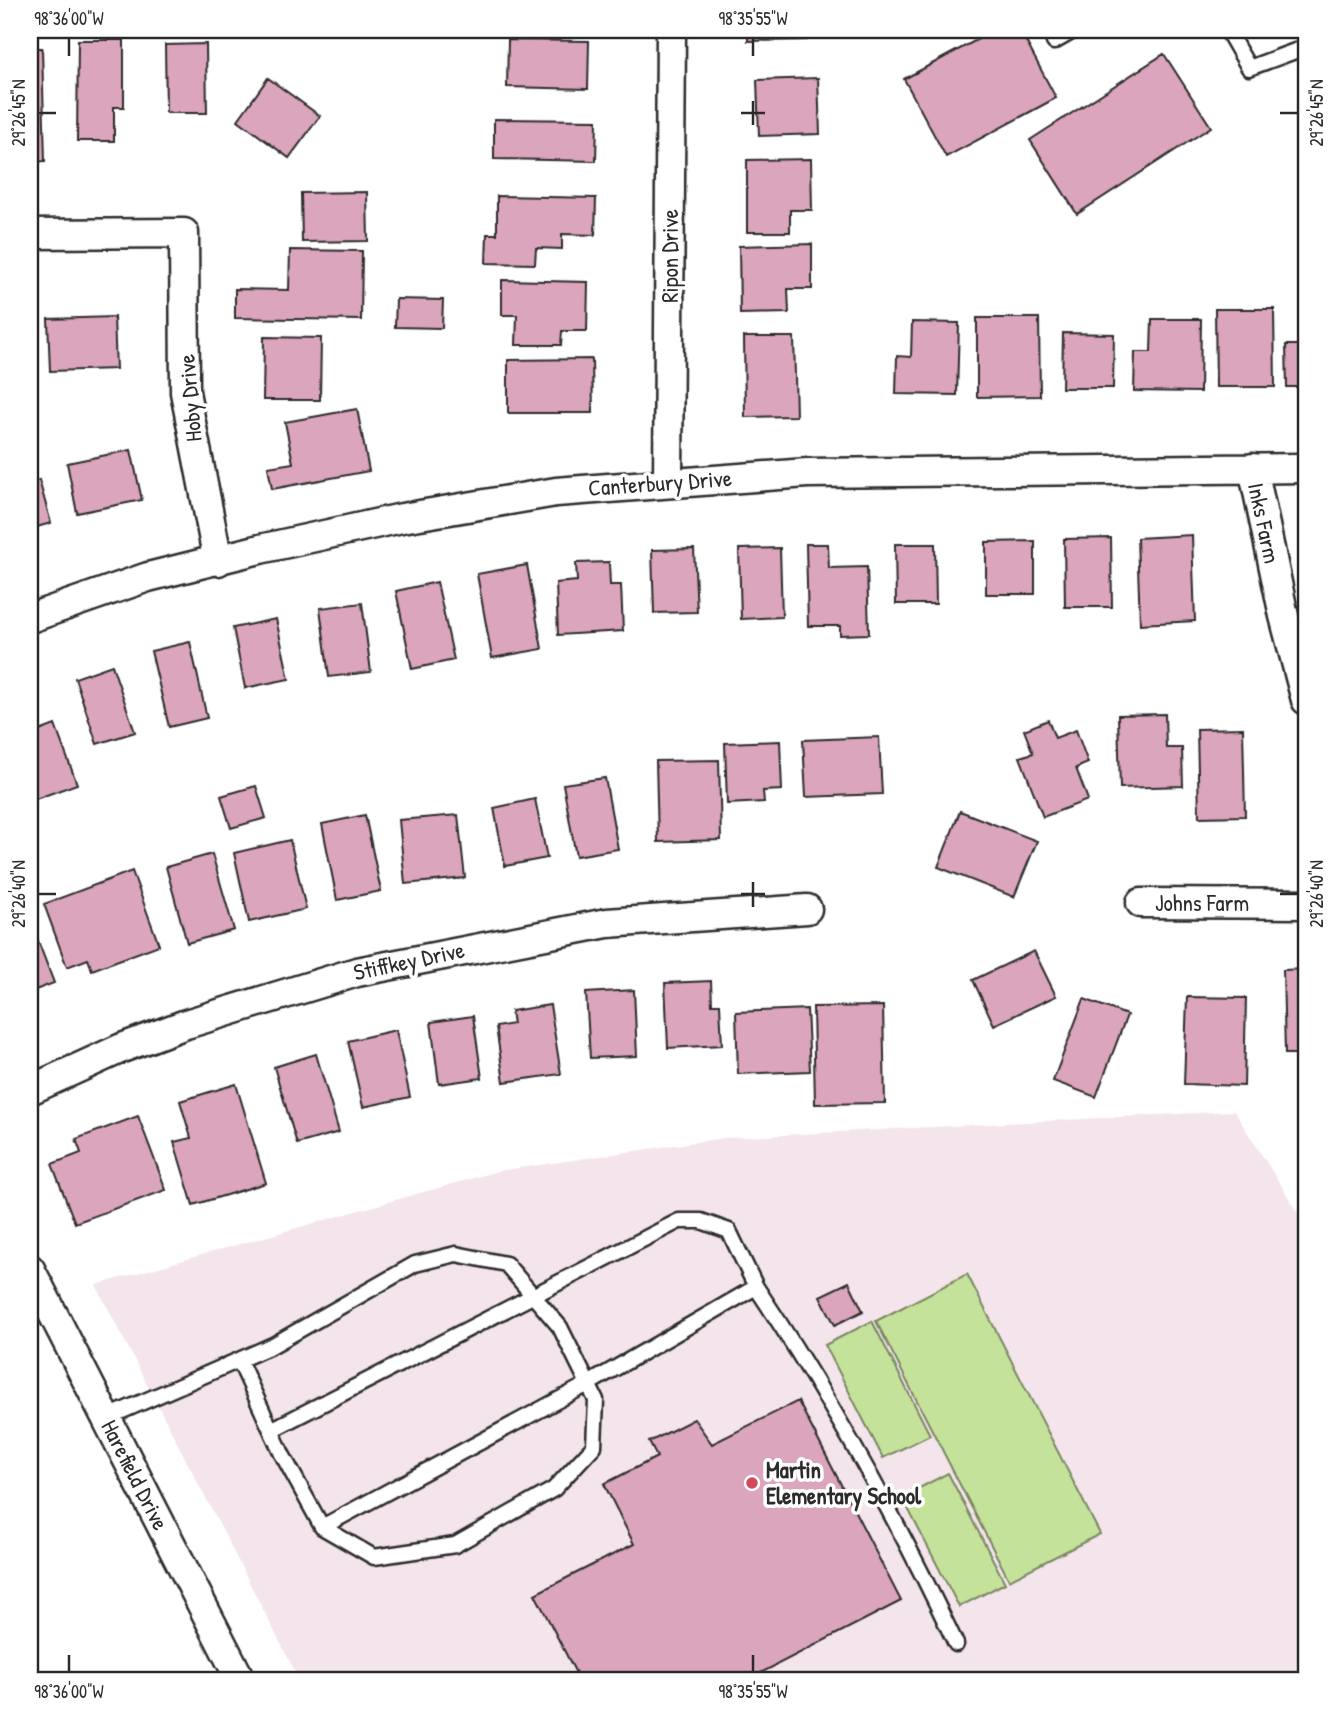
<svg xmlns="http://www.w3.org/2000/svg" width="1336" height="1711" font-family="'Patrick Hand',sans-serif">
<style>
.built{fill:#f4e4eb}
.green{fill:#c5e29a;stroke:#788662;stroke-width:2}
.building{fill:#dba5bd;stroke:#2b2b2b;stroke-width:2}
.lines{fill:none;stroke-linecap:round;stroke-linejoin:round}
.service-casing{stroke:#2b2b2b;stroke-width:19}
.minor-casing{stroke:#2b2b2b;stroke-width:33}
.service{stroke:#fff;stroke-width:14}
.minor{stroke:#fff;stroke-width:28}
.ticks{fill:none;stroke:#2b2b2b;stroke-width:2.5}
.poi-dot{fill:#d1495b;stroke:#fff;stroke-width:2.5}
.labels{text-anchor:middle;stroke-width:7;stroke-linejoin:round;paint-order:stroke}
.street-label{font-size:23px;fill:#2b2b2b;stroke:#fff}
.poi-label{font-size:23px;font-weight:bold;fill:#2b2b2b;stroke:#fff;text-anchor:start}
.neatline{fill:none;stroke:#2b2b2b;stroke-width:2.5}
.ticks-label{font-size:18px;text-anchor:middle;fill:#2b2b2b}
</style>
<rect width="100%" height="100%" fill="#fff"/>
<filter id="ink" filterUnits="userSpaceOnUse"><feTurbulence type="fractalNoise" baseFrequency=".0143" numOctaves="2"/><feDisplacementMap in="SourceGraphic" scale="14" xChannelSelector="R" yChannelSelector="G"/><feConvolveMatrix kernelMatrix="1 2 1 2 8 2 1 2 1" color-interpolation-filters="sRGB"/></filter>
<g filter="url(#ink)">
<path class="built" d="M 1234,1111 L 1306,1225 L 1306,1681 L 300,1681 L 96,1285 L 498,1171 L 724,1138 Z"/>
<path class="green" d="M 967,1274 L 1100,1534 L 1009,1580 L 876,1321 Z
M 872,1321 L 930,1435 L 883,1458 L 825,1345 Z
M 948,1473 L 1005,1583 L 959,1607 L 902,1497 Z"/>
<path class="building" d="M 748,30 L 807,30 L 807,40 L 748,41 Z
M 995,30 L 1020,30 L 1056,98 L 946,157 L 904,79 Z
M 78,40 L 124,40 L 124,107 L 114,107 L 114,141 L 77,141 Z
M 508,40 L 589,41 L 588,89 L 507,87 Z
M 206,44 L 207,113 L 166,113 L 165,45 Z
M 30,48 L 42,48 L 45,161 L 30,162 Z
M 1164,54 L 1211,127 L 1077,214 L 1030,140 Z
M 268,78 L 320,116 L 289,158 L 238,120 Z
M 818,78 L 820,134 L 759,136 L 757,80 Z
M 494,119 L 597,120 L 596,161 L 494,159 Z
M 811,159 L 812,210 L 790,210 L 790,232 L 747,232 L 747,160 Z
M 367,192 L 368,241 L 302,242 L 301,193 Z
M 497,196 L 596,198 L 595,235 L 562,234 L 562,249 L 536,248 L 535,264 L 486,263 L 487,234 L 497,234 Z
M 812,244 L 812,289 L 788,289 L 789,313 L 740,314 L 739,246 Z
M 290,250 L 362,251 L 361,320 L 235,318 L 235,289 L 289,290 Z
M 502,280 L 588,282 L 587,331 L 562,331 L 561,345 L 516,345 L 517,315 L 502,315 Z
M 396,299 L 443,300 L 442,328 L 395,327 Z
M 1215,309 L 1274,309 L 1275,387 L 1216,387 Z
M 114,317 L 116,369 L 50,371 L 48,319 Z
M 977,318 L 1039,318 L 1040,396 L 977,397 Z
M 1152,319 L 1201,319 L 1200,392 L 1134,391 L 1135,352 L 1151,352 Z
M 912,322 L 959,323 L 957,395 L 896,394 L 897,356 L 911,357 Z
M 1302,326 L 1306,326 L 1306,387 L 1287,387 L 1286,345 L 1302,345 Z
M 1063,333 L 1114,334 L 1113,388 L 1062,388 Z
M 264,337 L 321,338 L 320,400 L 263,400 Z
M 744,337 L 794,337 L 796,416 L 745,417 Z
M 592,359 L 593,413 L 508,413 L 508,360 Z
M 357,409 L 369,471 L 272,489 L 268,467 L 293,463 L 285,422 Z
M 131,450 L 142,500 L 77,513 L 67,463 Z
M 39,480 L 51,523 L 30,529 L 30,482 Z
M 1192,535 L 1195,621 L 1140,624 L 1137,538 Z
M 1111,538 L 1112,607 L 1065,607 L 1064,539 Z
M 1035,541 L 1035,594 L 986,594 L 986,542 Z
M 806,544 L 828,544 L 829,568 L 867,567 L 869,634 L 840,635 L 840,626 L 808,626 Z
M 895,544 L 935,544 L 936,604 L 896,604 Z
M 780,548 L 782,617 L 741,619 L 739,549 Z
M 694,549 L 697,612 L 654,613 L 652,550 Z
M 609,562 L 610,585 L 621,585 L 623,631 L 558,635 L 556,583 L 577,581 L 576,563 Z
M 527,565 L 542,649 L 492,658 L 477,574 Z
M 437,582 L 454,660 L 412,669 L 396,591 Z
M 362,603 L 371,672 L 329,677 L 320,608 Z
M 276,619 L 289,679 L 245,688 L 233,628 Z
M 190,642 L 207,718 L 169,727 L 151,651 Z
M 112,665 L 135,732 L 97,744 L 75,678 Z
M 30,713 L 37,732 L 55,725 L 77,784 L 30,801 Z
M 1165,714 L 1166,748 L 1182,748 L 1183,786 L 1120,788 L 1118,715 Z
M 1048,720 L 1055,738 L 1076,730 L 1088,763 L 1076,768 L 1088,800 L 1043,817 L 1020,757 L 1033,753 L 1024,730 Z
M 1243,728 L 1245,816 L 1199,817 L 1197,729 Z
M 879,737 L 882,794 L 806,797 L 803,740 Z
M 780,741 L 782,790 L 763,791 L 764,802 L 727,804 L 725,743 Z
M 719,760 L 721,840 L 658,842 L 656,761 Z
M 605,778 L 618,849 L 576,856 L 563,784 Z
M 256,786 L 266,818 L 231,828 L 221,796 Z
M 535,799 L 547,858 L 505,866 L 494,808 Z
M 960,811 L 1037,841 L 1014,897 L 938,867 Z
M 365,815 L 381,891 L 337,900 L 322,824 Z
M 458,815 L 465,878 L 405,884 L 399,820 Z
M 290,840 L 306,909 L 249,922 L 234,853 Z
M 212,854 L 234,930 L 187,943 L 166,867 Z
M 132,871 L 159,945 L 92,970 L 88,959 L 67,967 L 44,904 Z
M 30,920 L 54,983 L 30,992 Z
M 1034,951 L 1056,996 L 994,1025 L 973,980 Z
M 1306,969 L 1306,1054 L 1285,1054 L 1283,970 Z
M 711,981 L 712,1004 L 720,1004 L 722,1045 L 668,1048 L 665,983 Z
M 634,990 L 637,1056 L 590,1058 L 586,993 Z
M 1187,997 L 1246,998 L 1244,1086 L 1184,1084 Z
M 1084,999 L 1127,1015 L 1096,1097 L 1053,1081 Z
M 550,1005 L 561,1074 L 504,1082 L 496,1027 L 513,1024 L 511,1011 Z
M 883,1006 L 885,1103 L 815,1104 L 813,1007 Z
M 807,1009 L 810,1071 L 738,1074 L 736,1012 Z
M 473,1016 L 482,1078 L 439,1084 L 431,1022 Z
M 396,1030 L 410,1097 L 363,1107 L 348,1041 Z
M 316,1054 L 339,1132 L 297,1144 L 274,1067 Z
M 236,1084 L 266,1183 L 193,1205 L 174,1142 L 191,1138 L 180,1101 Z
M 138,1116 L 166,1190 L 75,1223 L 52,1164 L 81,1153 L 76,1139 Z
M 849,1282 L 863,1311 L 835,1325 L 820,1296 Z
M 798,1401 L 901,1601 L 745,1681 L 580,1681 L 535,1594 L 634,1544 L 604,1484 L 657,1457 L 649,1442 L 694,1419 L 712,1444 Z"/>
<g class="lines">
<g class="service-casing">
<path id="service" d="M 1227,30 L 1249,68 L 1306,47
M 1054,42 L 1075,30
M 756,1287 C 832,1401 898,1521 956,1644
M 106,1418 L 239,1360 L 273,1345 L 415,1264 L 456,1254 L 506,1264 L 560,1327 L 596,1400 L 594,1446 L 554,1489 L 455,1545 L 374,1557 L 322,1527 L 282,1454 L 239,1360
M 271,1430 L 679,1221 L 701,1221 L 729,1231 L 756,1287 L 588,1384 L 322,1527"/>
</g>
<g class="minor-casing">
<path id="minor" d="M 30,234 L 184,233 L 185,392 L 218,561
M 1253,468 L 1284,616 L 1306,700
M 668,482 L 671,30
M 30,618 L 148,577 L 260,549 L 402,518 L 556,492 L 807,473 L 1306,468
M 1141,903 L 1306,904
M 30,1090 L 122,1048 L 186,1024 L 357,972 L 607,923 L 807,909
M 30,1269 L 241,1681"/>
</g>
<use href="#service" class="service"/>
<use href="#minor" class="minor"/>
</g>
</g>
<path class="ticks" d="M 69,38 L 69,56M 753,38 L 753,56M 753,101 L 753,125M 38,113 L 56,113M 741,113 L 765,113M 1280,113 L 1298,113M 753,882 L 753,907M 38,894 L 56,894M 741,894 L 765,894M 1280,894 L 1298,894M 69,1655 L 69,1672M 753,1655 L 753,1672"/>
<circle class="poi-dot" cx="752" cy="1483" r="7"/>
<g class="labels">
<g class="street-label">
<text transform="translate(670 256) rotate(-90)" y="8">Ripon Drive</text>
<text transform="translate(190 398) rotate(-95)" y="8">Hoby Drive</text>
<text transform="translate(660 483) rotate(-4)" y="8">Canterbury Drive</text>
<text transform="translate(1264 523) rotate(78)" y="8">Inks Farm</text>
<text x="1202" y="911">Johns Farm</text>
<text transform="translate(409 961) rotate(-12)" y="8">Stiffkey Drive</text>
<text transform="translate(135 1475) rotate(63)" y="8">Harefield Drive</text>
</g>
<g class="poi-label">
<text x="766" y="1478">Martin<tspan x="766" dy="26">Elementary School</tspan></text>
</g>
</g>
<rect width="1336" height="1711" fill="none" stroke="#fff" stroke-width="77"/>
<rect x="38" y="38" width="1260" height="1634" class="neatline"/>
<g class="ticks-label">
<text x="69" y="25">98°36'00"W</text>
<text x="753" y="25">98°35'55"W</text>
<text transform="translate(19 113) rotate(-90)" y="6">29°26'45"N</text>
<text transform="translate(1317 113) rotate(-90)" y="6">29°26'45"N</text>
<text transform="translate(19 894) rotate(-90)" y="6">29°26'40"N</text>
<text transform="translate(1317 894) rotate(-90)" y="6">29°26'40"N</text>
<text x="69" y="1698">98°36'00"W</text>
<text x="753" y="1698">98°35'55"W</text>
</g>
</svg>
